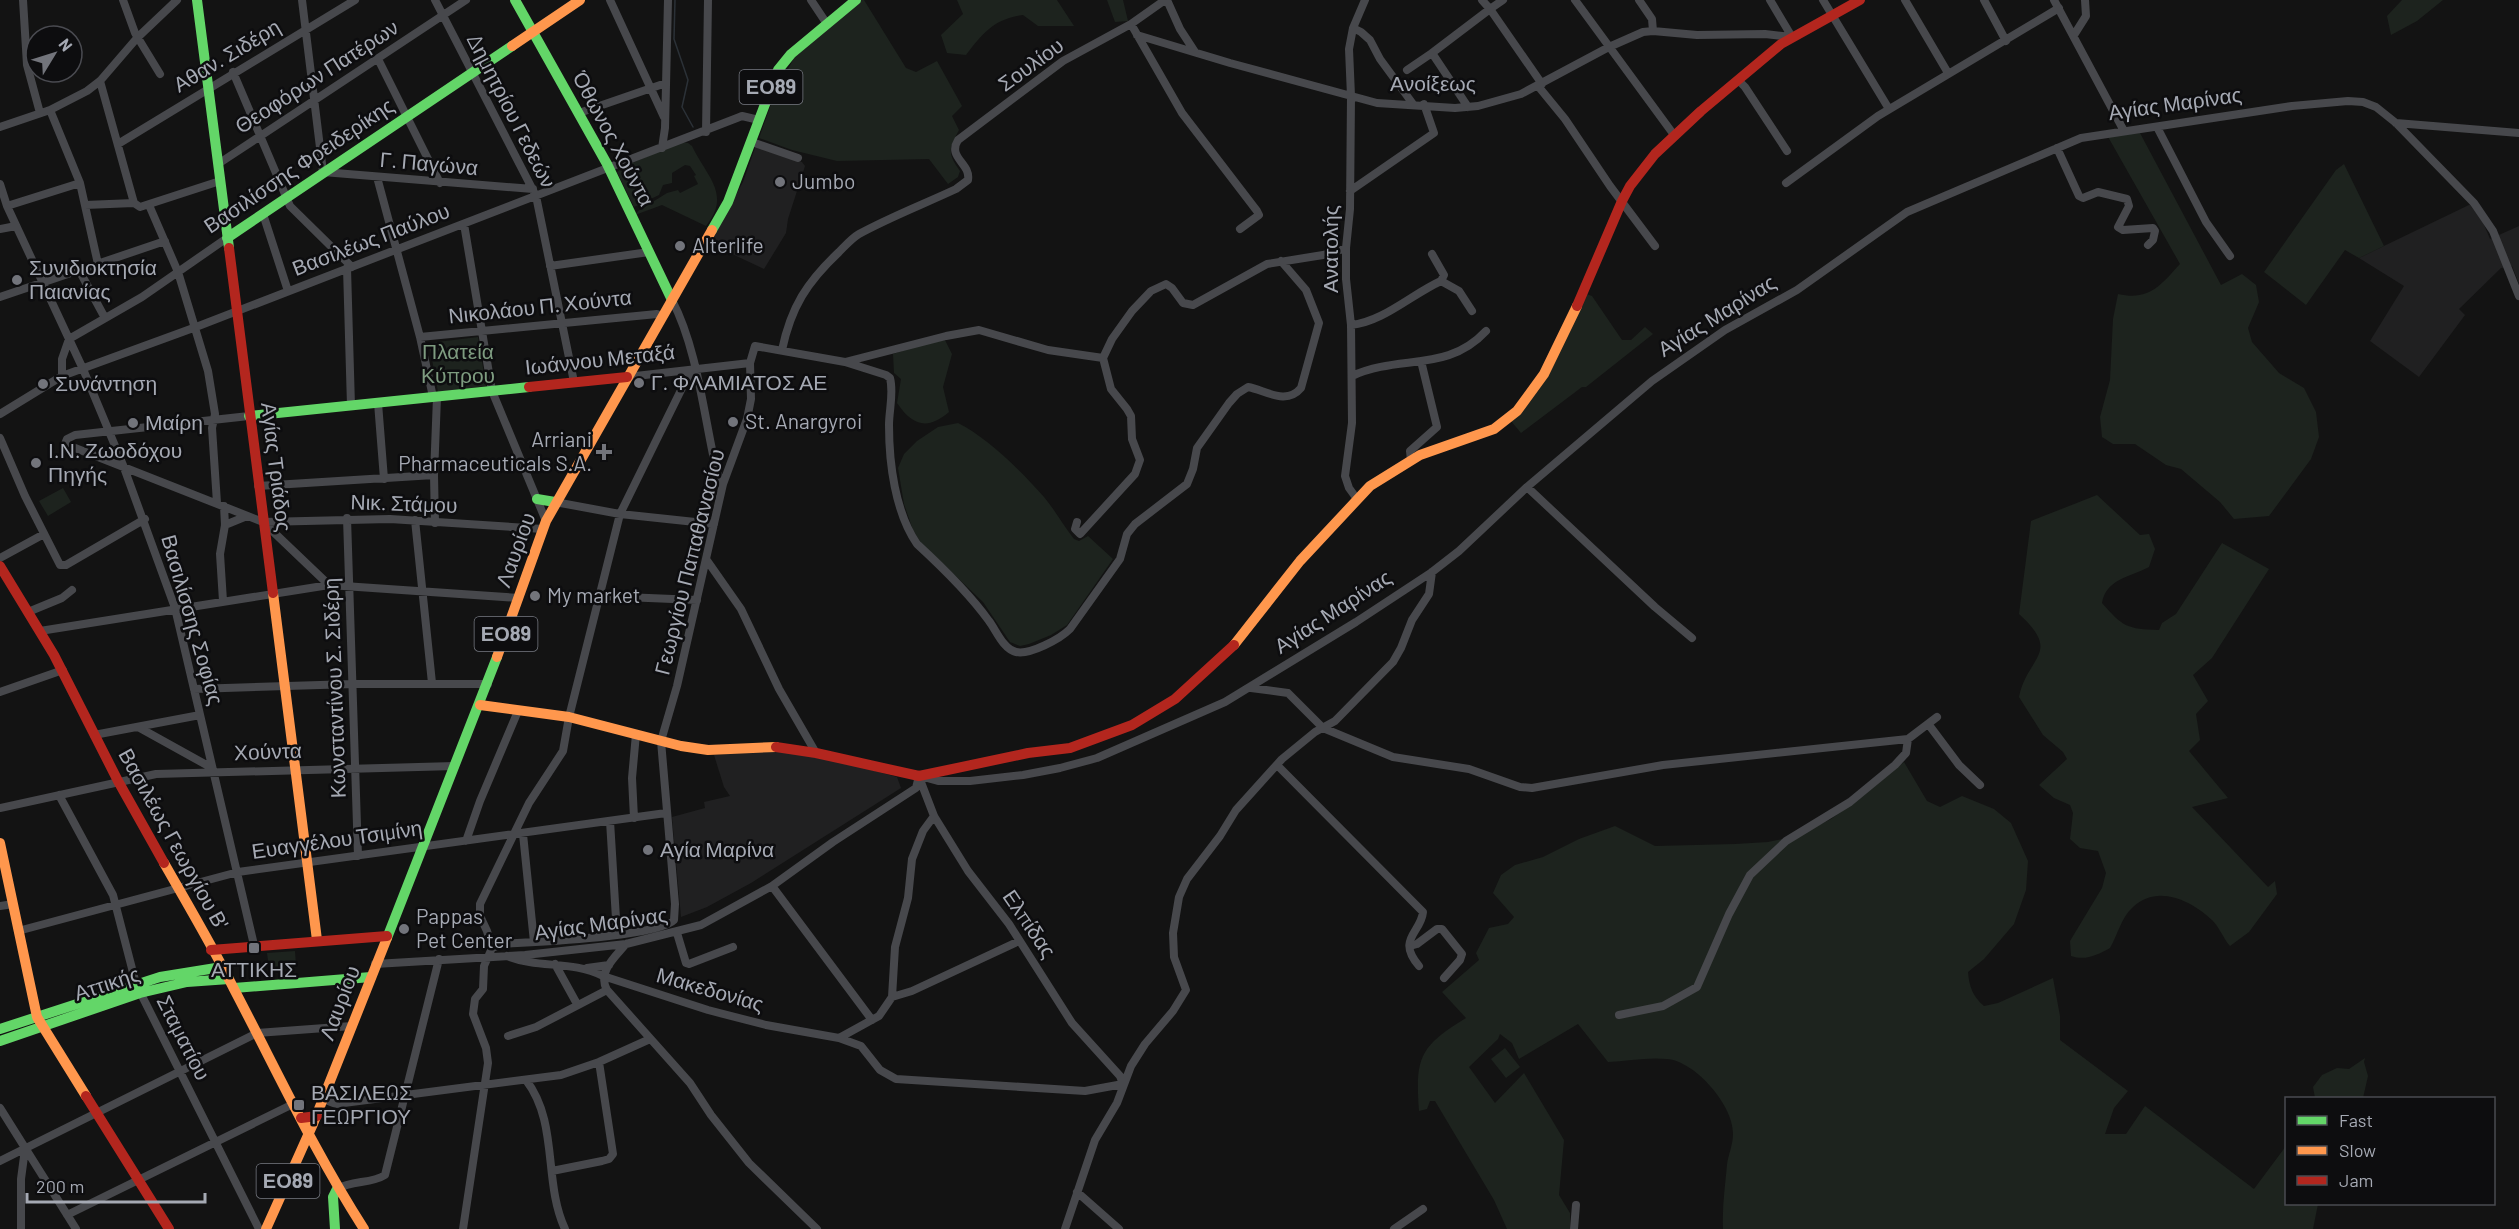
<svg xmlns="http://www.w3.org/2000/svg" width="2519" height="1229" font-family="Barlow,sans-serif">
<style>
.built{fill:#202021}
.green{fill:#1d231e}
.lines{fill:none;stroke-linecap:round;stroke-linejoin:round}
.stream{stroke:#2b3137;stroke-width:1.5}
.street{stroke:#47484c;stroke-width:8}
.fast{stroke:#63d668;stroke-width:10}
.slow{stroke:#ff974d;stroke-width:10}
.jam{stroke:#b3261e;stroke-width:10}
.poi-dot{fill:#72747b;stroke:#0d0d0f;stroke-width:2}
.labels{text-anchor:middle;stroke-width:5;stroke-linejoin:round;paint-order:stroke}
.shield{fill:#0d0d0f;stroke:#777a82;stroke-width:1.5}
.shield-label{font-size:20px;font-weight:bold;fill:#a5a9b3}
.street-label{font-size:21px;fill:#a5a9b3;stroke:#0d0d0f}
.poi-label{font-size:21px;fill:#a5a9b3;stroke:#0d0d0f;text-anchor:start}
.park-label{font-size:21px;fill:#7e9c80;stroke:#0d0d0f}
</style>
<rect width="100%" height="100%" fill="#131313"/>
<path class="built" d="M 756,145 L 802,162 L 805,166 L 788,219 L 786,233 L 764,269 L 709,243 L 743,182 Z
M 2471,204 L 2482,220 L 2490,239 L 2519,226 L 2519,284 L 2512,266 L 2501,268 L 2459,309 L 2465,315 L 2419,377 L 2370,341 L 2404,286 L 2359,258 Z
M 778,750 L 846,763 L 897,777 L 901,788 L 751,883 L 707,907 L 681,917 L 672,817 L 705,808 L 704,802 L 730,796 L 724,787 L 714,755 Z"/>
<path class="green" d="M 859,0 L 864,0 L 906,68 L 916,72 L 937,61 L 962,106 L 952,116 L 959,130 C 949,149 947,153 960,171 L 958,177 L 948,184 L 929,159 L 837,161 L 792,150 L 759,138 L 775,93 L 794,58 Z
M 957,0 L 1057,0 L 1074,26 L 1038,26 L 1023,15 C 994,19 983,33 966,55 L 947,53 L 941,35 L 963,14 Z
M 1107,0 L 1123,0 L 1128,21 L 1115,22 Z
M 2402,0 L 2443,0 L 2417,21 L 2391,35 L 2387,16 Z
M 2140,133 L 2221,285 L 2242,274 L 2256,285 L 2259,302 L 2248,328 L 2252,342 L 2279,373 L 2304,388 L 2316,412 L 2319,437 L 2311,459 L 2269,516 L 2234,519 L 2220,502 L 2181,469 L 2166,465 L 2135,444 L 2113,444 L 2102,437 L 2100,417 L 2110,380 L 2113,319 L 2118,294 C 2149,301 2160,286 2180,264 L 2107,135 Z
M 681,142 L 688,143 L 692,146 C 706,176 732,194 706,226 L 662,205 L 635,215 L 638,211 L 667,193 L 678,190 L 680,193 L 698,184 L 694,176 L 696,175 L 690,166 L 685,165 L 672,173 L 672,183 L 663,185 L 659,195 L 634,207 L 617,172 L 625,166 Z
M 2344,164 L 2384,246 L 2359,258 L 2345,250 L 2306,305 L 2264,272 L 2336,170 Z
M 1586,294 L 1592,296 L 1622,340 L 1631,340 L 1645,327 L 1653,334 L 1586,387 L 1582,387 L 1521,433 L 1511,421 Z
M 478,337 L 486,386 L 438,392 L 429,343 Z
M 945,340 L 952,354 L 943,387 L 949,412 C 927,431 912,425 897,403 L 901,379 L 894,373 L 893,354 L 924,344 Z
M 958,423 C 988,438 1022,472 1044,497 C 1055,510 1063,525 1074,539 L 1079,541 L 1088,536 L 1113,559 L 1067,625 L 1051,635 L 1029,644 L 1020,646 L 1010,642 L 983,602 L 921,543 L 913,530 L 904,504 L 898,468 L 904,454 L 917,441 L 938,427 Z
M 63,488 L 71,502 L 48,516 L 39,501 Z
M 2097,495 L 2140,535 L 2149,534 L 2155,549 L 2149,567 C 2130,577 2106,579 2102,603 C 2123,627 2127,629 2159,630 L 2162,623 L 2176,614 L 2222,543 L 2269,569 L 2212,658 L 2193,675 L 2208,701 L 2196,714 L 2200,740 L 2189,751 L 2228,798 L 2192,807 L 2268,887 L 2275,881 L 2277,894 L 2249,932 L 2230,946 C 2223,938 2220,928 2212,920 C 2191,900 2157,884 2133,907 C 2121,918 2118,934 2110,948 C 2097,955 2086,961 2071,956 L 2070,941 L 2102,888 L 2106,873 L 2098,851 L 2080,848 L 2070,839 L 2073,813 L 2070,805 L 2054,798 L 2039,785 L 2067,759 L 2063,752 L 2043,735 L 2019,697 C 2027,656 2063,654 2019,614 L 2031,521 Z
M 1904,762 L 1927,801 L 1940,807 L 1962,796 L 1994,809 L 2011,823 L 2028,861 L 2026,890 L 2014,924 L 1984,959 L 1968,972 C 1969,986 1973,997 1984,1006 L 1998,1003 L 2053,978 L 2060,1016 L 2060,1040 L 2128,1091 L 2114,1108 L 2105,1134 L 2126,1134 L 2145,1106 L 2254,1189 L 2286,1146 L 2286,1204 L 2318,1204 L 2313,1229 L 1723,1229 C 1722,1207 1725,1187 1727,1165 C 1728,1155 1733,1145 1733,1134 C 1734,1106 1695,1061 1667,1059 C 1648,1057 1627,1061 1608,1062 L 1578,1024 L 1519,1059 L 1512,1043 L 1500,1034 L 1498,1039 L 1469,1067 L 1495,1103 L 1524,1073 L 1564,1140 L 1559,1195 L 1570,1213 L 1570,1229 L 1507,1229 L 1494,1200 L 1435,1101 L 1430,1101 L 1427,1109 L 1419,1111 C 1415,1057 1420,1046 1466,1018 L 1442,992 L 1479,960 L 1476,953 L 1489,928 L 1508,924 L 1514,917 L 1493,893 L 1501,875 L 1515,865 L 1543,857 L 1579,839 L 1615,826 L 1655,846 L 1735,844 L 1768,842 L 1797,836 L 1831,819 L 1863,796 Z
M 295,951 L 296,965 L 269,968 L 267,953 Z
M 1505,1048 L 1520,1067 L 1506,1078 L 1491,1059 Z
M 2365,1058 L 2364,1062 L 2368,1076 L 2363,1098 L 2315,1098 L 2313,1087 L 2322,1075 L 2337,1068 L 2349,1069 Z"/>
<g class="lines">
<path class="stream" d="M 675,0 L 674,39 L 688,80 L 682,107 L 693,127"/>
<path class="street" d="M 23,0 L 27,65 L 40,113
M 123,0 L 135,33 L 160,74
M 302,0 L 323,172 L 533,189
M 435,0 L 536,196 L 574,382
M 610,0 L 664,117
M 811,0 L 827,24
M 1167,0 L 1180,29 L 1195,52
M 1482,0 L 1490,9 L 1503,0
M 1575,0 L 1674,135
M 1639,0 L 1652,19 L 1653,31
M 1770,0 L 1792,37
M 1823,0 L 1889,109
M 1905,0 L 1948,73
M 1984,0 L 2006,41
M 2054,0 L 2124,131
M 1131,24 L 1182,113 L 1257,211 L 1259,215 L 1240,229
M 1353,28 L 1361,32 L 1370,40 L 1380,59 L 1413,104
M 1137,35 L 1230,63 L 1377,103 L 1455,108 L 1478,106 L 1521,94 L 1609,47 L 1643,32 L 1653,31 L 1697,35 L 1765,34 L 1792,37
M 2074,35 L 2086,16 L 2085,0
M 1432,53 L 1490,9 L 1542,84
M 378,59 L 440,183
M 1407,70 L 1432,53 L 1468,107
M 233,72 L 290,206 L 352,267
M 1738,80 L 1745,87 L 1787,151
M 100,81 L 134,203
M 1538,86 L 1565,119 L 1610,186 L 1655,246
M 50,110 L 80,183 L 98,264
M 579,113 L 666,83
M 2396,123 L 2519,133
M 0,127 L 50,110 L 87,91 L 100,81 L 137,38 L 177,0
M 2157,127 L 2206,222 L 2230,256
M 706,132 L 708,0
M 752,142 L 798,158
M 118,144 L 355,0
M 662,148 L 665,128 L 668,0
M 2057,148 L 2079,196 L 2083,198 L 2098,192 L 2127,199 L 2129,206 L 2118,227 L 2123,230 L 2153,228 L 2155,231 L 2153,240 L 2148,245
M 218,164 L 466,0
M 377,177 L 420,337 L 433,397
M 1786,183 L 1878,116 L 2059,8
M 0,184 L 7,206 L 83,369 L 123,465 L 175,608 L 254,945
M 1350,191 L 1434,133 L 1424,104
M 85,205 L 134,203 L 140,207 L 220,181
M 149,205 L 178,272 L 208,371 L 215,414 L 212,428 L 217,503
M 7,206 L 80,183
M 263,214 L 288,291
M 464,224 L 492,391 L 546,521
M 0,229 L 16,226
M 1432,254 L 1444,275 L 1441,281
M 550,266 L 649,252
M 347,268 L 351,406
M 79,270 L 105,318
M 0,297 L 165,241
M 672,300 C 698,350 704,418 717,473 L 723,484
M 1351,325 C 1383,322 1412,294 1441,281 L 1459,291 L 1472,311
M 420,337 L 657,314 L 662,317
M 782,350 C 791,307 807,282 839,252 C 845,246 852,238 859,234 C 890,217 924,204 956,189 L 968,180 C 971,163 947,158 958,140 L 1063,61 L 1131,24 L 1165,0
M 845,362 L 886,375 L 890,378 C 894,393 889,410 889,425 C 889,463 895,512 917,544 C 942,567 969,593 989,621 C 996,630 1003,649 1016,652 C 1030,655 1060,639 1070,629 L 1120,559 L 1127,534 L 1135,524 L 1187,484 L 1193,469 L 1197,448 L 1229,403 L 1237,394 L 1248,387 C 1265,390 1286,406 1301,388 L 1319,323 L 1306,290 L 1281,261
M 62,376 L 62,359 L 69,339 L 142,297 L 227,238
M 1352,376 C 1400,354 1447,373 1486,331
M 627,377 L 750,363
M 378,403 L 384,479
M 0,414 L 62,376 L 196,327 L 737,118 L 742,116 L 759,120
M 249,416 L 75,435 L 67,439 L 65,444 L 263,522 L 329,585
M 0,438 L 25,496 L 60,565 L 66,565 L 145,519
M 1411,460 L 1410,451 L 1437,427 L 1421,361
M 258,486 L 434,475
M 1527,487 L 1655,607 L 1692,638
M 1357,499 L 1349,488 L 1345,476 L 1352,423 L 1351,325 L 1346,279 L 1346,248 L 1350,209 L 1351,96 L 1349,49 L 1353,28 L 1365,0
M 555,502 L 620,514 L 714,524
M 347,518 L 358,856
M 415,520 L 432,683
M 263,522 L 390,519 L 543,529
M 1077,522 L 1075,529 L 1080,534 L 1135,474 L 1140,460 L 1132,439 L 1131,416 L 1127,409 L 1111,389 L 1103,358 L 1112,339 L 1132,311 L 1151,291 L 1166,284 L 1172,288 L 1183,303 L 1193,305 L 1267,264 L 1323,255 L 1346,248
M 435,523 L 434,475 L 437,397
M 225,525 L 247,516
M 0,558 L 44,534
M 706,559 L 741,609 L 779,689 L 816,753
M 600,596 L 697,600
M 223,601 L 220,554 L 225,525 L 224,506
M 28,612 L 62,598 L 72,590
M 40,631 L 329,585 L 519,598
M 1251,688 L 1288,693 L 1323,728 L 1393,757 L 1469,769 L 1520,787 L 1532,788 L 1663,765 L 1908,739 L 1937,717
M 194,689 L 353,684 L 488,684
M 0,692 L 63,670
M 1929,725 L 1959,765 L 1980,785
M 138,727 L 212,768
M 94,735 L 200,715
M 1277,765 L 1423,912 C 1421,933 1396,939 1419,966
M 920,776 L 938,781 L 970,781 L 1023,775 L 1060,768 L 1097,758 L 1225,702 L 1356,622 L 1432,572 L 1459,551 L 1527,487 L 1652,381 L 1725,330 L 1797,290 L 1907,212 L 2081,138 L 2292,106 L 2348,101 L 2363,102 L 2376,107 L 2396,123 L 2474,203 L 2493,231 L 2519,296
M 919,777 L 934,816 L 968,871 L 1009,924 L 1072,1023 L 1120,1076 L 1123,1084
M 59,795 L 113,895 L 136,984 L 259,1229
M 0,808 L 156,774 L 455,766
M 634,818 L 632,778 L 636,734
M 610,821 L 617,935
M 523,834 L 534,942
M 466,841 L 480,801 L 518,711
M 772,886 L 872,1020
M 0,906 L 13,904
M 18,931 L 238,872 L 666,813
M 677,933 L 686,963 L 689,964 L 733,947
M 626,944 C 615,957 597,972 607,990 L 690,1083 L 711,1115 L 749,1163 L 817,1229
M 1410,946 L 1417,944 L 1437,929 L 1442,929 L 1462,954 L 1460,960 L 1444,978
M 492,948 L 502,944 C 531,942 658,937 674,920 L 675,904 L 661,741 L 677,686 L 723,484 L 747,419 L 751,399 L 750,363 L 755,346 L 845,362 L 946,336 L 979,330 L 1048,350 L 1103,358
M 507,956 C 539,969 571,960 603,976 L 708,1010 L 766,1025 L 839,1038 L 879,1016 L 892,997 L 895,947 L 908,898 L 912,859 L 923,831 L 934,816
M 375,964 L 525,955 L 626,944 L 701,925 L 772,886 L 833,842 L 916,788 L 919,776
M 555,964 L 577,1004
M 587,968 L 609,965
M 892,997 L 912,991 L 1019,941
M 1619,1015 L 1663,1006 L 1697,987 L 1729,914 L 1750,875 L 1786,841 L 1850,802 L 1895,765 L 1906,753 L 1908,739
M 508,1036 L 536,1027 L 607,990
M 839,1038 L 861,1046 L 880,1070 L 896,1079 L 1085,1091 L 1123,1084
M 526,1080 C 559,1123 543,1182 565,1229
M 323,1099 L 336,1104 L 561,1075 L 599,1062 L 650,1039
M 0,1108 L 76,1229
M 0,1161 L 257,1033 L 352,1026
M 552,1171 L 602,1161 L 609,1159 L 613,1154 L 599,1062
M 337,1189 C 352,1180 371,1184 385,1175 L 439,959
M 1077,1192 L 1119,1229
M 67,1215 L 293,1104
M 21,1229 L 21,1179 L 25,1149
M 463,1229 L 488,1063 L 486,1048 L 473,1014 L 475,999 L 483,989 L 484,966 L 492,948 L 487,931 L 480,916 L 480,904 L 529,803 L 563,751 L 569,717 L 620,514 L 685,382 L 695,369
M 1065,1229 L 1095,1140 L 1117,1103 L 1131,1066 L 1145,1044 L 1173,1011 L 1186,990 L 1174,957 L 1173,933 L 1179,897 L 1187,879 L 1220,836 L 1236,810 L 1282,759 L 1315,732 L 1335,721 L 1393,662 L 1401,648 L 1412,620 L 1429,594 L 1432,572
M 1394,1229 L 1423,1209
M 1574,1229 L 1576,1205"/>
<path class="fast" d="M 197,0 L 229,248
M 515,0 L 607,164 L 672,300
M 712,230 L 728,202 L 778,70 L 791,54 L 856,0
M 227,238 L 512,46
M 249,416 L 529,387
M 537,499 L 555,502
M 387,938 L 497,657
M 234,988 L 371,977
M 0,1029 L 160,977 L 222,967
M 0,1041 L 140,993 L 187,982 L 229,979
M 335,1229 L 333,1197 L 337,1189"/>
<path class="slow" d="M 512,46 L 580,0
M 273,593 L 317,940
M 1234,645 L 1300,561 L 1370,486 L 1420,455 L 1494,429 L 1517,411 L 1544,374 L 1577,306
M 497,657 L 546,521 L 712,230
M 480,705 L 569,717 L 681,746 L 708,750 L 776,747
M 0,843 L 37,1017 L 86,1096
M 164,863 C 188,905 213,947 235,991 C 277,1071 315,1153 364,1229
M 266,1229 L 313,1124 L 387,938"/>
<path class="jam" d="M 229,248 L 273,593
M 1577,306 L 1622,201 L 1630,186 L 1655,154 L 1701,111 L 1781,44 L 1860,0
M 529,387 L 627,377
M 0,566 L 54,655 L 118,781 L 164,863
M 776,747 L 816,753 L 919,776 L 1028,753 L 1070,748 L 1132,725 L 1175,699 L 1234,645
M 211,950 L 387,936
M 86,1096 L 169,1229
M 301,1118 L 317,1116"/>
</g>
<g class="poi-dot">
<circle cx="780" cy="182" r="6"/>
<circle cx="680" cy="246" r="6"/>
<circle cx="17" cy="280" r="6"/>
<circle cx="639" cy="383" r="6"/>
<circle cx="43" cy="384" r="6"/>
<circle cx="733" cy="422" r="6"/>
<circle cx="133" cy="423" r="6"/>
<path d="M601 443h6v6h6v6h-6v6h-6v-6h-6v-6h6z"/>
<circle cx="36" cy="463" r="6"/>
<circle cx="535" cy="596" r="6"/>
<circle cx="648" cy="850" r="6"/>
<circle cx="404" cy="929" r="6"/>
<rect x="248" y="942" width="12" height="12" rx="3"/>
<rect x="293" y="1099" width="12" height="12" rx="3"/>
</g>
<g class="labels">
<g class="shield">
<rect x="739.5" y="70" width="63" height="34" rx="4.5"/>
<rect x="474.5" y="617" width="63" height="34" rx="4.5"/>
<rect x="256.5" y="1164" width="63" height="34" rx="4.5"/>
</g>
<g class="shield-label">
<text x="771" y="94">ΕΟ89</text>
<text x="506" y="641">ΕΟ89</text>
<text x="288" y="1188">ΕΟ89</text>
</g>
<g class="street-label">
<text transform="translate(227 56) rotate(-31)" y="7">Αθαν. Σιδέρη</text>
<text transform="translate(1031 65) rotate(-36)" y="7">Σουλίου</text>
<text transform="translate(317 77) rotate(-33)" y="7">Θεοφόρων Πατέρων</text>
<text x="1433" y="91">Ανοίξεως</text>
<text transform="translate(2175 104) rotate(-8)" y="7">Αγίας Μαρίνας</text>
<text transform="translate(511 111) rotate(63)" y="7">Δημητρίου Γεδεών</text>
<text transform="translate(613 139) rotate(62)" y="7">Όθωνος Χούντα</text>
<text transform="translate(429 164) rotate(5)" y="7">Γ. Παγώνα</text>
<text transform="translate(299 166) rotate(-34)" y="7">Βασιλίσσης Φρειδερίκης</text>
<text transform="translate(371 240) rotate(-21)" y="7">Βασιλέως Παύλου</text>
<text transform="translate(1331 249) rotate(-90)" y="7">Ανατολής</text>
<text transform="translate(540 307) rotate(-6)" y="7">Νικολάου Π. Χούντα</text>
<text transform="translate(1717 316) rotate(-32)" y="7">Αγίας Μαρίνας</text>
<text transform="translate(600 360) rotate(-6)" y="7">Ιωάννου Μεταξά</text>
<text transform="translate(276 467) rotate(83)" y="7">Αγίας Τριάδος</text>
<text transform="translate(404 504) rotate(2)" y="7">Νικ. Στάμου</text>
<text transform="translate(516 550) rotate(-70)" y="7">Λαυρίου</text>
<text transform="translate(690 562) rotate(-76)" y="7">Γεωργίου Παπαθανασίου</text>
<text transform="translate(1333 612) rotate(-33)" y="7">Αγίας Μαρίνας</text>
<text transform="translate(192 620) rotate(74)" y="7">Βασιλίσσης Σοφίας</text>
<text transform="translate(335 688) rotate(-92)" y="7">Κωνσταντίνου Σ. Σιδέρη</text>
<text transform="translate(268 752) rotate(-2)" y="7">Χούντα</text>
<text transform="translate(173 839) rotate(61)" y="7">Βασιλέως Γεωργίου Β'</text>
<text transform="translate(337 840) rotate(-8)" y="7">Ευαγγέλου Τσιμίνη</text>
<text transform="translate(601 924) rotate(-8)" y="7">Αγίας Μαρίνας</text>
<text transform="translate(1029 924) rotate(56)" y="7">Ελπίδας</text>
<text transform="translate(107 984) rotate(-18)" y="7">Αττικής</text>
<text transform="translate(710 990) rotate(16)" y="7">Μακεδονίας</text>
<text transform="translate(340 1003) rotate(-69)" y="7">Λαυρίου</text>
<text transform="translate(183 1038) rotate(63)" y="7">Σταματίου</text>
</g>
<g class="poi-label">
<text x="792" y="189">Jumbo</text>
<text x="692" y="253">Alterlife</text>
<text x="29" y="275">Συνιδιοκτησία<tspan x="29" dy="24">Παιανίας</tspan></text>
<text x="651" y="390">Γ. ΦΛΑΜΙΑΤΟΣ ΑΕ</text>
<text x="55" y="391">Συνάντηση</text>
<text x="745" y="429">St. Anargyroi</text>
<text x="145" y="430">Μαίρη</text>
<text x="592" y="447" text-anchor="end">Arriani<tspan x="592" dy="24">Pharmaceuticals S.A.</tspan></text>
<text x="48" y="458">Ι.Ν. Ζωοδόχου<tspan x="48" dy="24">Πηγής</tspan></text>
<text x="547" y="603">My market</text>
<text x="660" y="857">Αγία Μαρίνα</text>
<text x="416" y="924">Pappas<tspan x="416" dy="24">Pet Center</tspan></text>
<text x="254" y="977" text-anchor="middle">ΑΤΤΙΚΗΣ</text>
<text x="311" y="1100">ΒΑΣΙΛΕΩΣ<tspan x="311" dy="24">ΓΕΩΡΓΙΟΥ</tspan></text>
</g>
<g class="park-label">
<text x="458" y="359">Πλατεία<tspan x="458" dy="24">Κύπρου</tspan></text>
</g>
</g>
<rect x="2285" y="1097" width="210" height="108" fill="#0d0d0f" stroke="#4a4b51" stroke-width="1.5"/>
<rect x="2297" y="1116" width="30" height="9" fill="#63d668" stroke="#4a4b51" stroke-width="1.5"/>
<text x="2339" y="1127" font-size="18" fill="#a5a9b3">Fast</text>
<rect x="2297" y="1146" width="30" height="9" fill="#ff974d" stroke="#4a4b51" stroke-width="1.5"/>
<text x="2339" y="1157" font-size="18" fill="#a5a9b3">Slow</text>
<rect x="2297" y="1176" width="30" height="9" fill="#b3261e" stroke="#4a4b51" stroke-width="1.5"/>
<text x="2339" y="1187" font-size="18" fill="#a5a9b3">Jam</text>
<g transform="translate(54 54) rotate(52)"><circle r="28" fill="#0d0d0f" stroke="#4a4b51" stroke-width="1.5"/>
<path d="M0-4.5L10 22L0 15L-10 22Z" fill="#72747b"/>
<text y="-9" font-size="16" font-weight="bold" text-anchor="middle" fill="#a5a9b3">N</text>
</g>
<path d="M27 1193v9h178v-9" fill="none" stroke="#a5a9b3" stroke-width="3"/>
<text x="36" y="1193" font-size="18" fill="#a5a9b3" stroke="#0d0d0f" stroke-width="4.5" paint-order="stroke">200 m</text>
</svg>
